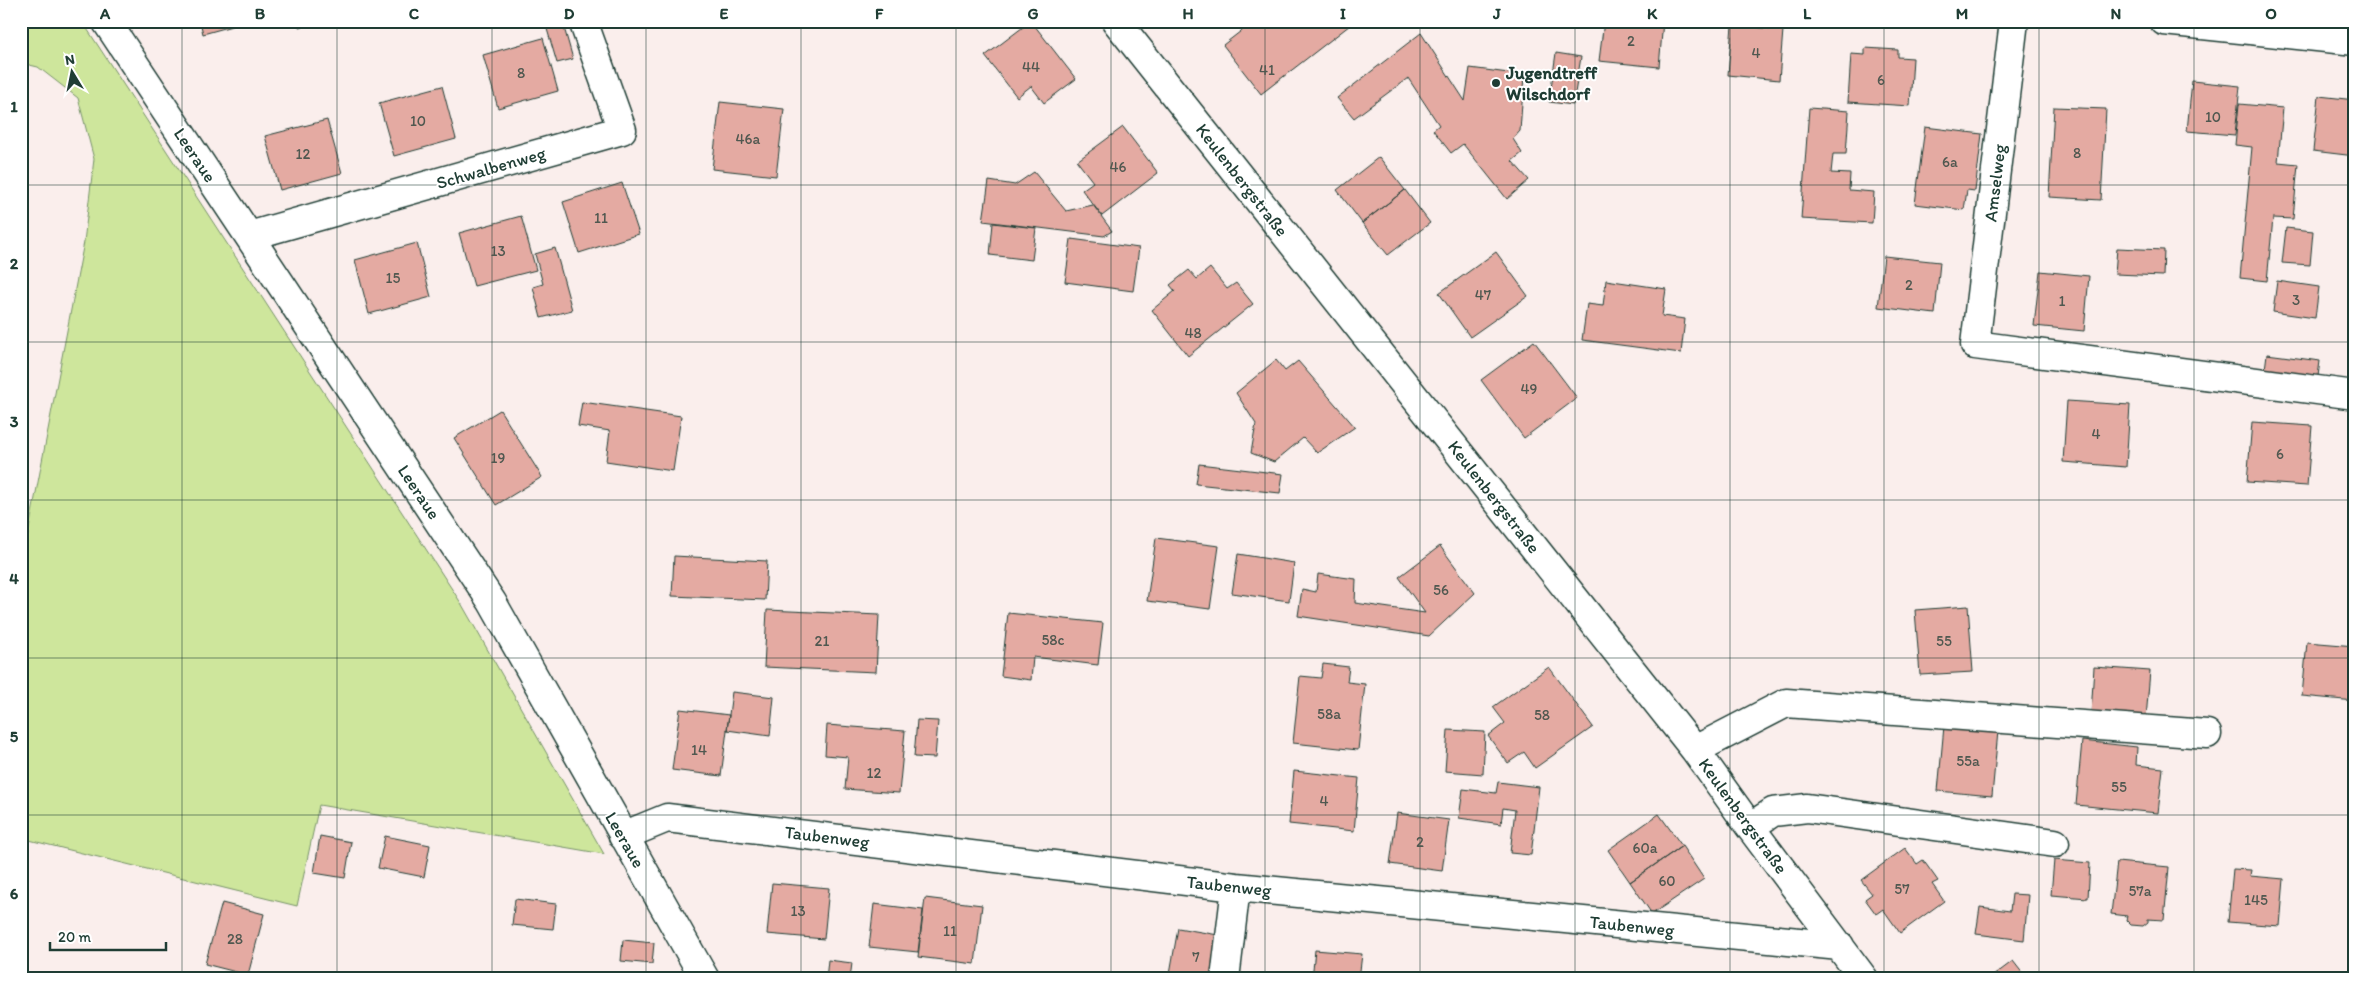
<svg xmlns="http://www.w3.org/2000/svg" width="2376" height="1000" font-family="Itim,sans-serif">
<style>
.green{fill:#cee69c;stroke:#769268}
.building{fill:#e4aaa2;stroke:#1f3d34}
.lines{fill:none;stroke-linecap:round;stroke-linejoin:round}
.minor-casing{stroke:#1f3d34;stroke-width:31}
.minor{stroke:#fff;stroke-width:28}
.grid{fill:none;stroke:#1f3d34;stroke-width:1;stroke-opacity:0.55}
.poi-dot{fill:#1f3d34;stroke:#fff;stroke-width:2}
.labels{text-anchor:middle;stroke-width:4;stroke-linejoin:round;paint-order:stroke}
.number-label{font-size:15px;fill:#505850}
.poi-label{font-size:18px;font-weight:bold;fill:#1f3d34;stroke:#fff;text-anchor:start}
.street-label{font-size:18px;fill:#1f3d34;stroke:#fff}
.neatline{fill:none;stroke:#1f3d34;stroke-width:2}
.grid-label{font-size:16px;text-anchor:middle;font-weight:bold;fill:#1f3d34}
</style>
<rect width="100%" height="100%" fill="#faeeec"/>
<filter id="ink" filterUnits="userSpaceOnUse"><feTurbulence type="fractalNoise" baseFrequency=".02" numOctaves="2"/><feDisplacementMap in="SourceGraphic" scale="10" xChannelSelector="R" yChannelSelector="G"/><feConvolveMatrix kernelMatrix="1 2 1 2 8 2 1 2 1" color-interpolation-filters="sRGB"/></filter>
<g filter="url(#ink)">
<path class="green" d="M 21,21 L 82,21 L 461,603 L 604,854 L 319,805 L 297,906 L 21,838 L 21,571 L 84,242 L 94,159 L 78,98 L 38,67 L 21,63 Z"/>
<path class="building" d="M 200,21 L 250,21 L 203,34 Z
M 297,21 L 318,21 L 318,22 L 299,27 Z
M 1031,21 L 1076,79 L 1044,103 L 1031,86 L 1017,97 L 985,56 Z
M 1254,21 L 1354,21 L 1354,22 L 1261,94 L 1223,45 Z
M 1604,21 L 1663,21 L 1659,67 L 1599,61 Z
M 563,24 L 573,59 L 557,63 L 547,29 Z
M 1732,25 L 1783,30 L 1779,80 L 1728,75 Z
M 1421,33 L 1465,101 L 1470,68 L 1524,75 L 1520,131 L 1513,139 L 1522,153 L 1512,161 L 1529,180 L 1507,199 L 1463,144 L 1451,153 L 1433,130 L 1439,125 L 1408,78 L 1354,118 L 1337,98 Z
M 543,38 L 558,91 L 498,108 L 483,55 Z
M 1865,48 L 1898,50 L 1898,57 L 1913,58 L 1910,106 L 1848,102 L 1851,54 L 1865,55 Z
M 1556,53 L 1581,57 L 1573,105 L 1549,102 Z
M 2192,81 L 2240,86 L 2235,135 L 2187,131 Z
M 442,86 L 456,139 L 394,156 L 379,103 Z
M 2319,96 L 2355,100 L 2355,156 L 2313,151 Z
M 720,102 L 784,109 L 776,176 L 712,169 Z
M 2239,104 L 2283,108 L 2278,162 L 2298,164 L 2293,219 L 2273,218 L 2267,281 L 2240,278 L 2252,147 L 2235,145 Z
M 2054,107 L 2106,109 L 2101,200 L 2049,197 Z
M 1809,108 L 1849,111 L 1846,154 L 1833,154 L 1831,173 L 1850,174 L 1849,190 L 1874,192 L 1872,223 L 1801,219 Z
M 327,120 L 342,173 L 280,190 L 265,136 Z
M 1123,127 L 1158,173 L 1102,216 L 1082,190 L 1093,182 L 1077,161 Z
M 1925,127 L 1982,134 L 1975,191 L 1967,190 L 1964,210 L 1915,204 Z
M 1379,157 L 1405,190 L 1362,223 L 1337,190 Z
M 1034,172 L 1066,211 L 1093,205 L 1112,231 L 1104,236 L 983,221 L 989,181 L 1015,185 Z
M 622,183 L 639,234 L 579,253 L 563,202 Z
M 1405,190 L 1430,223 L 1388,255 L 1362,223 Z
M 521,216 L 536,270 L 474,286 L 459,233 Z
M 993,223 L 1036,228 L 1032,260 L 990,255 Z
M 2286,228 L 2313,231 L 2310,265 L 2282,263 Z
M 1071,239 L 1139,248 L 1133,291 L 1065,282 Z
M 417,243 L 431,297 L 369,314 L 355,260 Z
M 555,248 L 572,310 L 541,318 L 533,287 L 543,284 L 535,254 Z
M 2117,248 L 2164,250 L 2163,276 L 2115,274 Z
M 1496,252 L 1528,296 L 1470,337 L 1439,293 Z
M 1884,256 L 1940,262 L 1935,314 L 1878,307 Z
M 1210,268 L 1227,289 L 1236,283 L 1253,304 L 1188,356 L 1152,310 L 1175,291 L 1170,285 L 1189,270 L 1197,279 Z
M 2040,271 L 2089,276 L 2084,331 L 2034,326 Z
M 1606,280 L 1666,289 L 1662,316 L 1685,319 L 1681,353 L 1582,340 L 1587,304 L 1603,306 Z
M 2277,281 L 2319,287 L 2315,318 L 2273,312 Z
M 1534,341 L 1577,398 L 1524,438 L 1481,380 Z
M 2267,354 L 2320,361 L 2317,384 L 2264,377 Z
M 1276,360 L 1285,371 L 1298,361 L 1355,427 L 1317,453 L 1303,438 L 1274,462 L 1251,453 L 1256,424 L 1236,393 Z
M 2067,401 L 2130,405 L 2126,467 L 2063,462 Z
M 582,402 L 681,416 L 673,471 L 606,461 L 610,431 L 578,426 Z
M 500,410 L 542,477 L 496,505 L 454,438 Z
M 2252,422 L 2312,426 L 2307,486 L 2247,482 Z
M 1199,464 L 1283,474 L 1280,493 L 1196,484 Z
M 1156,538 L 1219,546 L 1210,609 L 1147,601 Z
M 1440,546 L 1475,593 L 1429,636 L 1298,616 L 1302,589 L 1316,592 L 1318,574 L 1356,579 L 1355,603 L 1425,613 L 1399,577 Z
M 1238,554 L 1294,563 L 1289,601 L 1232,593 Z
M 674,556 L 767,561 L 765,600 L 672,596 Z
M 1968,606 L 1973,672 L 1920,675 L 1915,610 Z
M 767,610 L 879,615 L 876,672 L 764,667 Z
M 1008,613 L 1103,623 L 1098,665 L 1033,657 L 1031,680 L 1001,676 Z
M 2307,642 L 2355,646 L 2355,701 L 2302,696 Z
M 1323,664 L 1349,667 L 1347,682 L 1365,684 L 1358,750 L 1293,743 L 1300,676 L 1321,678 Z
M 1549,667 L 1593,727 L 1535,768 L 1524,752 L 1508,763 L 1488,736 L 1505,723 L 1493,707 Z
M 2094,667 L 2150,671 L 2146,718 L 2091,714 Z
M 732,692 L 774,697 L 770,736 L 727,730 Z
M 680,709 L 729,715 L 721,776 L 672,770 Z
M 917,720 L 938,721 L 935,758 L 914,757 Z
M 827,725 L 905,731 L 899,793 L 845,789 L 848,757 L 825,755 Z
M 1944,726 L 1998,731 L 1992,796 L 1938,791 Z
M 1448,730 L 1485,732 L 1483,774 L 1445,771 Z
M 2082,741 L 2137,747 L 2136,765 L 2163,768 L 2158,813 L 2076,805 Z
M 1294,771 L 1359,778 L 1354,831 L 1289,824 Z
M 1498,782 L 1539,787 L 1531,855 L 1510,853 L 1515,810 L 1503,808 L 1501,824 L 1459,818 L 1463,789 L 1496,793 Z
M 1397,813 L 1449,820 L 1442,871 L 1390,864 Z
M 1659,814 L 1682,846 L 1630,882 L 1608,850 Z
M 320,836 L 351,842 L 345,878 L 314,873 Z
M 385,836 L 430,845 L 424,877 L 378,868 Z
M 1682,846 L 1704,879 L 1652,914 L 1630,882 Z
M 1905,848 L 1917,864 L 1923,860 L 1938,881 L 1932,884 L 1944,901 L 1900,933 L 1883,909 L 1876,914 L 1865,899 L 1872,894 L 1861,880 Z
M 2054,860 L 2090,863 L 2088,898 L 2051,895 Z
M 2117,862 L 2169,867 L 2164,920 L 2148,919 L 2148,922 L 2143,926 L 2131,925 L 2126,920 L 2127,916 L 2111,914 Z
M 2233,869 L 2251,870 L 2250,876 L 2284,879 L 2280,926 L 2228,922 Z
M 772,883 L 829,888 L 824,939 L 767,934 Z
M 2012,894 L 2028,895 L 2024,940 L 1976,934 L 1980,907 L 2010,911 Z
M 925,898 L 982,905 L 975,964 L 918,957 Z
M 515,899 L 556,904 L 553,929 L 512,925 Z
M 222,903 L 264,914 L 248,975 L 205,964 Z
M 874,904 L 923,910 L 918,952 L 869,947 Z
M 1178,928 L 1224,936 L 1216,979 L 1169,979 Z
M 623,940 L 654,943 L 652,964 L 621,961 Z
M 1315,950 L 1362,954 L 1359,979 L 1312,979 Z
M 828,960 L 852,963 L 850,979 L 826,979 Z
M 2013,961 L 2027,979 L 1989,979 Z"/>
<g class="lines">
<g class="minor-casing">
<path id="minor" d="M 106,21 L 492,602 L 705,979
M 1116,21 L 1695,750 L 1750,827 L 1864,979
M 2014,21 L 1975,345 L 2355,395
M 2164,21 L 2355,41
M 249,236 L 622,130 L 583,21
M 1695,750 L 1786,703 L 2207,734
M 1750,827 L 1773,812 L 1807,808 L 2055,843
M 623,836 L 667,818 L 1236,887 L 1840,946
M 1225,979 L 1236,887"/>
</g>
<use href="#minor" class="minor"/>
</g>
</g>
<path class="grid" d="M 182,21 L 182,979M 337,21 L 337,979M 492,21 L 492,979M 646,21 L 646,979M 801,21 L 801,979M 956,21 L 956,979M 1111,21 L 1111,979M 1265,21 L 1265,979M 1420,21 L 1420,979M 1575,21 L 1575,979M 1730,21 L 1730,979M 1884,21 L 1884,979M 2039,21 L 2039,979M 2194,21 L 2194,979M 21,185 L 2355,185M 21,342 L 2355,342M 21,500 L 2355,500M 21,658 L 2355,658M 21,815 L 2355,815"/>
<circle class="poi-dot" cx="1496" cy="83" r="5"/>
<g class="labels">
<g class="number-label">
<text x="1631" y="46">2</text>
<text x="1756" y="58">4</text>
<text x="1031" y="72">44</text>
<text x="1267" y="75">41</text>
<text x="521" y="78">8</text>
<text x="1881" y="85">6</text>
<text x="2213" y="122">10</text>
<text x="418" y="126">10</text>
<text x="748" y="144">46a</text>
<text x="2077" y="158">8</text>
<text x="303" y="159">12</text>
<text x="1950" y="167">6a</text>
<text x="1118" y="172">46</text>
<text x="601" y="223">11</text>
<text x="498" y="256">13</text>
<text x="393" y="283">15</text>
<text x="1909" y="290">2</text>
<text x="1483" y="300">47</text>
<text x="2296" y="305">3</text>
<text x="2062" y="306">1</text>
<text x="1193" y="338">48</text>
<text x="1529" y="394">49</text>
<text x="2096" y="439">4</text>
<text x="2280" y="459">6</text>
<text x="498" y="463">19</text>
<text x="1441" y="595">56</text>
<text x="1053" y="645">58c</text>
<text x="822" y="646">21</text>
<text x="1944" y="646">55</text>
<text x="1329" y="719">58a</text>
<text x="1542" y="720">58</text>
<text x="699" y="755">14</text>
<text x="1968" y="766">55a</text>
<text x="874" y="778">12</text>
<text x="2119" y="792">55</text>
<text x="1324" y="806">4</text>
<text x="1420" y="847">2</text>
<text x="1645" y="853">60a</text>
<text x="1667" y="886">60</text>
<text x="1902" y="894">57</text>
<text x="2140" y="896">57a</text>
<text x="2256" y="905">145</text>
<text x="798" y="916">13</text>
<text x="950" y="936">11</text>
<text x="235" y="944">28</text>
<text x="1196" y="962">7</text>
</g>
<g class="poi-label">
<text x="1506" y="79">Jugendtreff<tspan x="1506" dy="21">Wilschdorf</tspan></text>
</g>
<g class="street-label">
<text transform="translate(195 155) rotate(56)" y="6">Leeraue</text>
<text transform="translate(491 168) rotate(-16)" y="6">Schwalbenweg</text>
<text transform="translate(1242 180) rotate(52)" y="6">Keulenbergstraße</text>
<text transform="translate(1995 183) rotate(-83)" y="6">Amselweg</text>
<text transform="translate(419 492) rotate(56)" y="6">Leeraue</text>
<text transform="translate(1494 497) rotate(52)" y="6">Keulenbergstraße</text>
<text transform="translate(1743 816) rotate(54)" y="6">Keulenbergstraße</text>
<text transform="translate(827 837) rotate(7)" y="6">Taubenweg</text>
<text transform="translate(625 840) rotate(60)" y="6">Leeraue</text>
<text transform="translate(1229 886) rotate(6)" y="6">Taubenweg</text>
<text transform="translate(1632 926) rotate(6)" y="6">Taubenweg</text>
</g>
</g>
<rect width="2376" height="1000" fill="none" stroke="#fff" stroke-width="55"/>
<g transform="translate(72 72) rotate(350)" stroke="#ffffff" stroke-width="4" paint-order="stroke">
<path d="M0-4L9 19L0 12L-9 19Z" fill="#1f3d34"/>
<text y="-8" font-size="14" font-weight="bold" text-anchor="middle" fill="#1f3d34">N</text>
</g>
<path d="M50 942v8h116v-8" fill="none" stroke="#1f3d34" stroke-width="2.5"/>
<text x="58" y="942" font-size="15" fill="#1f3d34" stroke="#ffffff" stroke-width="4" paint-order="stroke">20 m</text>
<rect x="28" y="28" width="2320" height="944" class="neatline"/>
<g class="grid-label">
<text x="105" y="19">A</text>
<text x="260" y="19">B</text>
<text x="414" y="19">C</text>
<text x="569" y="19">D</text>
<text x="724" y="19">E</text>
<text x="879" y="19">F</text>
<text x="1033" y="19">G</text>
<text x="1188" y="19">H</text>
<text x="1343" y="19">I</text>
<text x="1497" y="19">J</text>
<text x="1652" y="19">K</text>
<text x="1807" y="19">L</text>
<text x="1962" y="19">M</text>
<text x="2116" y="19">N</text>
<text x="2271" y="19">O</text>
<text x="14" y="112">1</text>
<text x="14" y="269">2</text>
<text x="14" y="427">3</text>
<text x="14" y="584">4</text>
<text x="14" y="742">5</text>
<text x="14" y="899">6</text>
</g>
</svg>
